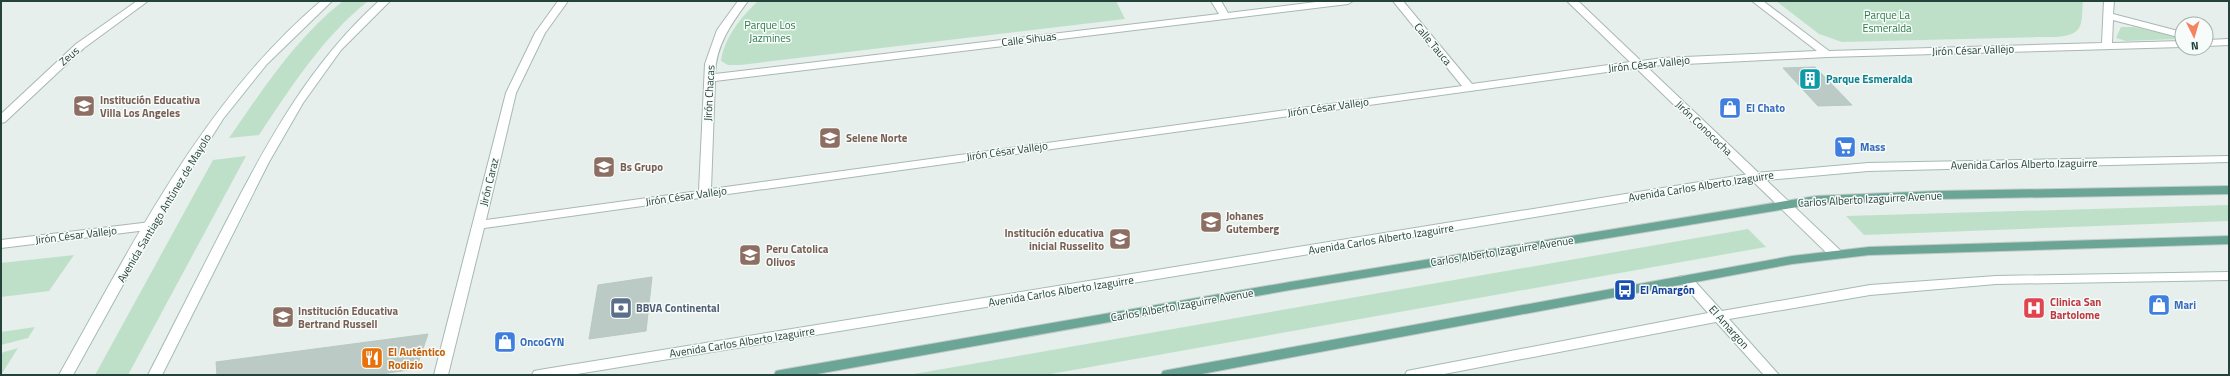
<svg xmlns="http://www.w3.org/2000/svg" width="2230" height="376" font-family="'Titillium Web',sans-serif">
<style>
.green{fill:#bfe0c8}
.building{fill:#bbcac4;stroke:#b8c9c2}
.lines{fill:none;stroke-linecap:round;stroke-linejoin:round}
.street-casing{stroke:#a8b8b2;stroke-width:2}
.secondary-casing{stroke:#a4bbb3;stroke-width:2}
.primary-casing{stroke:#c2cac8;stroke-width:2}
.street{fill:#fff;fill-rule:evenodd}
.secondary{fill:#fff;fill-rule:evenodd}
.primary{fill:#6aa596;fill-rule:evenodd}
.labels{text-anchor:middle;stroke-width:3;stroke-linejoin:round;paint-order:stroke}
.park-label{font-size:11px;fill:#2d7a4b;stroke:#f7fbf9}
.street-label{font-size:11px;fill:#24423a;stroke:#f7fbf9}
.culture-label{font-size:11px;font-weight:bold;fill:#0d838f;stroke:#f7fbf9;text-anchor:start}
.education-label{font-size:11px;font-weight:bold;fill:#785e54;stroke:#f7fbf9;text-anchor:start}
.shop-label{font-size:11px;font-weight:bold;fill:#366cbe;stroke:#f7fbf9;text-anchor:start}
.transit-label{font-size:11px;font-weight:bold;fill:#164399;stroke:#f7fbf9;text-anchor:start}
.health-label{font-size:11px;font-weight:bold;fill:#be3a42;stroke:#f7fbf9;text-anchor:start}
.service-label{font-size:11px;font-weight:bold;fill:#4e5e75;stroke:#f7fbf9;text-anchor:start}
.food-label{font-size:11px;font-weight:bold;fill:#c56008;stroke:#f7fbf9;text-anchor:start}
</style>
<rect width="100%" height="100%" fill="#e6efeb"/>
<path class="green" d="M 343,1 L 368,1 C 323,37 291,87 259,135 L 229,138 C 263,89 296,38 343,1 Z
M 758,1 L 1116,1 L 1125,19 L 740,65 L 728,65 L 721,61 C 724,38 741,17 758,1 Z
M 1776,1 L 2083,1 C 2082,8 2083,19 2080,26 C 2075,39 2050,37 2039,37 L 1842,42 L 1819,34 Z
M 2121,27 L 2134,27 L 2177,37 L 2177,39 L 2126,41 L 2116,38 Z
M 246,156 L 128,375 L 95,375 L 213,160 Z
M 2229,205 L 2229,221 L 1864,235 L 1846,216 Z
M 1748,229 L 1766,247 L 1045,375 L 908,375 Z
M 74,255 L 49,291 L 1,297 L 1,263 Z
M 35,327 L 28,338 L 1,345 L 1,332 Z
M 18,348 L 1,375 L 1,353 Z"/>
<path class="building" d="M 1815,67 L 1852,105 L 1818,106 L 1783,68 Z
M 652,277 L 646,331 L 589,339 L 598,285 Z
M 428,334 L 416,369 L 374,375 L 217,375 L 216,362 Z"/>
<g class="lines">
<g class="street-casing">
<path id="street" d="M 137,1 L 148,1 L 84,48 L 5,122 L 1,123 L 1,114 L 76,44 Z
M 558,1 L 568,1 L 545,33 L 516,93 L 486,220 L 699,191 L 705,64 L 717,30 L 738,1 L 748,1 C 731,24 716,45 715,74 L 1219,14 L 1211,1 L 1221,1 L 1228,13 L 1324,1 L 1353,1 L 1348,4 L 715,81 L 711,189 L 1462,86 L 1393,1 L 1403,1 L 1472,84 L 1630,62 L 1567,1 L 1578,1 L 1641,61 L 1663,58 L 1817,51 L 1752,1 L 1763,1 L 1829,51 L 2102,43 L 2104,1 L 2114,1 L 2113,14 L 2182,32 L 2182,38 L 2113,20 L 2112,43 L 2182,41 L 2182,47 L 1827,57 L 1646,66 L 1842,252 L 1843,255 L 1842,258 L 1832,258 L 1636,68 L 484,228 L 448,375 L 434,375 L 506,93 L 535,33 Z
M 2229,39 L 2229,45 L 2206,46 L 2206,40 Z
M 151,222 L 157,226 L 155,229 L 1,248 L 1,240 Z"/>
</g>
<g class="secondary-casing">
<path id="secondary" d="M 321,1 L 332,1 L 267,64 L 223,119 L 156,225 L 73,375 L 59,375 C 134,242 203,101 321,1 Z
M 379,1 L 390,1 L 341,50 L 303,103 L 269,162 L 162,375 L 148,375 C 174,325 199,274 225,224 C 267,142 310,63 379,1 Z
M 2229,156 L 2229,162 L 1868,171 L 1755,181 L 571,375 L 532,375 L 534,371 L 539,370 L 1755,173 L 1868,163 Z
M 2229,272 L 2229,280 L 1996,284 L 1870,295 L 1729,319 L 1779,375 L 1764,375 L 1716,322 L 1439,375 L 1405,375 L 1407,371 L 1412,370 L 1708,313 L 1678,279 L 1680,276 L 1690,276 L 1722,311 L 1870,285 L 1996,276 Z"/>
</g>
<g class="primary-casing">
<path id="primary" d="M 2229,186 L 2229,194 L 1938,199 L 1816,204 L 1290,290 L 811,375 L 774,375 L 776,371 L 781,370 L 1290,282 L 1816,196 L 1938,191 Z
M 2229,236 L 2229,244 L 1869,255 L 1792,264 L 1196,375 L 1161,375 L 1163,371 L 1168,370 L 1792,256 L 1869,247 Z"/>
</g>
<use href="#street" class="street"/>
<use href="#secondary" class="secondary"/>
<use href="#primary" class="primary"/>
</g>
<defs>
<g id="building-square" transform="scale(1.15)"><rect x="-9" y="-9" width="18" height="18" rx="4" fill="#0f9aa8" stroke="#f7fbf9"/><path d="M-4-6H4V6H1V3H-1V6H-4ZM-2.5-4.3h1.7v1.8h-1.7ZM.8-4.3h1.7v1.8H.8ZM-2.5-1h1.7V.8h-1.7ZM.8-1h1.7V.8H.8Z" fill="#fff"/></g>
<g id="school-square" transform="scale(1.15)"><rect x="-9" y="-9" width="18" height="18" rx="4" fill="#8d6e63" stroke="#f7fbf9"/><path d="M0-5L7-2L0 1L-7-2ZM-4 1L0 2.5L4 1V4Q0 6-4 4Z" fill="#fff"/></g>
<g id="shop-square" transform="scale(1.15)"><rect x="-9" y="-9" width="18" height="18" rx="4" fill="#3f7fe0" stroke="#f7fbf9"/><path d="M-5-2.5h2.3a2.7 3.5 0 0 1 5.4 0H5L5.5 6h-11ZM-1.5-2.5h3a1.5 2.3 0 0 0-3 0Z" fill="#fff"/></g>
<g id="supermarket-square" transform="scale(1.15)"><rect x="-9" y="-9" width="18" height="18" rx="4" fill="#3f7fe0" stroke="#f7fbf9"/><path d="M-6-5.5h2.5l.6 2H6L4.5 2H-2.5L-4.4-4H-6ZM-1.5 3.2a1.3 1.3 0 1 0 .1 0ZM3 3.2a1.3 1.3 0 1 0 .1 0Z" fill="#fff"/></g>
<g id="bus-square" transform="scale(1.15)"><rect x="-9" y="-9" width="18" height="18" rx="4" fill="#1a4fb4" stroke="#f7fbf9"/><path d="M-5-6H5V4H4V6H2V4H-2V6H-4V4H-5ZM-3.5-4V0h7V-4ZM-3.5 1.2v1.5H-2V1.2ZM2 1.2v1.5H3.5V1.2Z" fill="#fff"/></g>
<g id="bank-square" transform="scale(1.15)"><rect x="-9" y="-9" width="18" height="18" rx="4" fill="#5c6f8a" stroke="#f7fbf9"/><path d="M-6-4H6V4H-6ZM0-2.3a2.3 2.3 0 1 0 0 4.6a2.3 2.3 0 1 0 0-4.6Z" fill="#fff"/></g>
<g id="hospital-square" transform="scale(1.15)"><rect x="-9" y="-9" width="18" height="18" rx="4" fill="#e0444e" stroke="#f7fbf9"/><path d="M-5-5h3v3.5h4V-5h3V5h-3V1.5h-4V5h-3Z" fill="#fff"/></g>
<g id="restaurant-square" transform="scale(1.15)"><rect x="-9" y="-9" width="18" height="18" rx="4" fill="#e8710a" stroke="#f7fbf9"/><path d="M-5-6h1v4h1v-4h1v4h1v-4h1v5L-1.5 .5V6h-2V.5L-5-1ZM5-6V6H3V1.5H1.5Q1.5-4 5-6Z" fill="#fff"/></g>
</defs>
<g fill-rule="evenodd">
<use href="#building-square" x="1810" y="79"/>
<use href="#school-square" x="84" y="106"/>
<use href="#shop-square" x="1730" y="108"/>
<use href="#school-square" x="830" y="138"/>
<use href="#supermarket-square" x="1845" y="147"/>
<use href="#school-square" x="604" y="167"/>
<use href="#school-square" x="1211" y="222"/>
<use href="#school-square" x="1120" y="239"/>
<use href="#school-square" x="750" y="255"/>
<use href="#bus-square" x="1625" y="290"/>
<use href="#shop-square" x="2159" y="305"/>
<use href="#bank-square" x="621" y="308"/>
<use href="#hospital-square" x="2034" y="308"/>
<use href="#school-square" x="283" y="317"/>
<use href="#shop-square" x="505" y="342"/>
<use href="#restaurant-square" x="372" y="358"/>
</g>
<g class="labels">
<g class="park-label">
<text x="1887" y="19">Parque La<tspan x="1887" dy="13">Esmeralda</tspan></text>
<text x="770" y="29">Parque Los<tspan x="770" dy="13">Jazmines</tspan></text>
</g>
<g class="street-label">
<text transform="translate(1029 39) rotate(-7)" y="4">Calle Sihuas</text>
<text transform="translate(1433 44) rotate(50)" y="4">Calle Tauca</text>
<text transform="translate(1973 50) rotate(-2)" y="4">Jirón César Vallejo</text>
<text transform="translate(69 56) rotate(-41)" y="4">Zeus</text>
<text transform="translate(1649 64) rotate(-6)" y="4">Jirón César Vallejo</text>
<text transform="translate(709 93) rotate(-87)" y="4">Jirón Chacas</text>
<text transform="translate(1328 107) rotate(-8)" y="4">Jirón César Vallejo</text>
<text transform="translate(1704 128) rotate(44)" y="4">Jirón Conococha</text>
<text transform="translate(1007 151) rotate(-8)" y="4">Jirón César Vallejo</text>
<text transform="translate(2024 164) rotate(-1)" y="4">Avenida Carlos Alberto Izaguirre</text>
<text transform="translate(489 182) rotate(-76)" y="4">Jirón Caraz</text>
<text transform="translate(1701 186) rotate(-9)" y="4">Avenida Carlos Alberto Izaguirre</text>
<text transform="translate(686 196) rotate(-8)" y="4">Jirón César Vallejo</text>
<text transform="translate(1870 199) rotate(-3)" y="4">Carlos Alberto Izaguirre Avenue</text>
<text transform="translate(164 208) rotate(-59)" y="4">Avenida Santiago Antúnez de Mayolo</text>
<text transform="translate(76 235) rotate(-7)" y="4">Jirón César Vallejo</text>
<text transform="translate(1381 239) rotate(-9)" y="4">Avenida Carlos Alberto Izaguirre</text>
<text transform="translate(1502 251) rotate(-9)" y="4">Carlos Alberto Izaguirre Avenue</text>
<text transform="translate(1061 291) rotate(-9)" y="4">Avenida Carlos Alberto Izaguirre</text>
<text transform="translate(1182 305) rotate(-10)" y="4">Carlos Alberto Izaguirre Avenue</text>
<text transform="translate(1729 327) rotate(48)" y="4">El Amargon</text>
<text transform="translate(742 342) rotate(-9)" y="4">Avenida Carlos Alberto Izaguirre</text>
</g>
<g class="culture-label">
<text x="1826" y="83">Parque Esmeralda</text>
</g>
<g class="education-label">
<text x="100" y="104">Institución Educativa<tspan x="100" dy="13">Villa Los Angeles</tspan></text>
<text x="846" y="142">Selene Norte</text>
<text x="620" y="171">Bs Grupo</text>
<text x="1226" y="220">Johanes<tspan x="1226" dy="13">Gutemberg</tspan></text>
<text x="1104" y="237" text-anchor="end">Institución educativa<tspan x="1104" dy="13">inicial Russelito</tspan></text>
<text x="766" y="253">Peru Catolica<tspan x="766" dy="13">Olivos</tspan></text>
<text x="298" y="315">Institución Educativa<tspan x="298" dy="13">Bertrand Russell</tspan></text>
</g>
<g class="shop-label">
<text x="1746" y="112">El Chato</text>
<text x="1860" y="151">Mass</text>
<text x="2174" y="309">Mari</text>
<text x="520" y="346">OncoGYN</text>
</g>
<g class="transit-label">
<text x="1640" y="294">El Amargón</text>
</g>
<g class="health-label">
<text x="2050" y="306">Clinica San<tspan x="2050" dy="13">Bartolome</tspan></text>
</g>
<g class="service-label">
<text x="636" y="312">BBVA Continental</text>
</g>
<g class="food-label">
<text x="388" y="356">El Auténtico<tspan x="388" dy="13">Rodizio</tspan></text>
</g>
</g>
<rect width="2230" height="376" fill="none" stroke="#24423a" stroke-width="4"/>
<g transform="translate(2194 36) rotate(175)"><circle r="19" fill="#f7fbf9" stroke="#a3b1ad"/>
<path d="M0-3L7 15L0 10L-7 15Z" fill="#f4845f"/>
<text y="-6" font-size="11" font-weight="bold" text-anchor="middle" fill="#24423a">N</text>
</g>
</svg>
